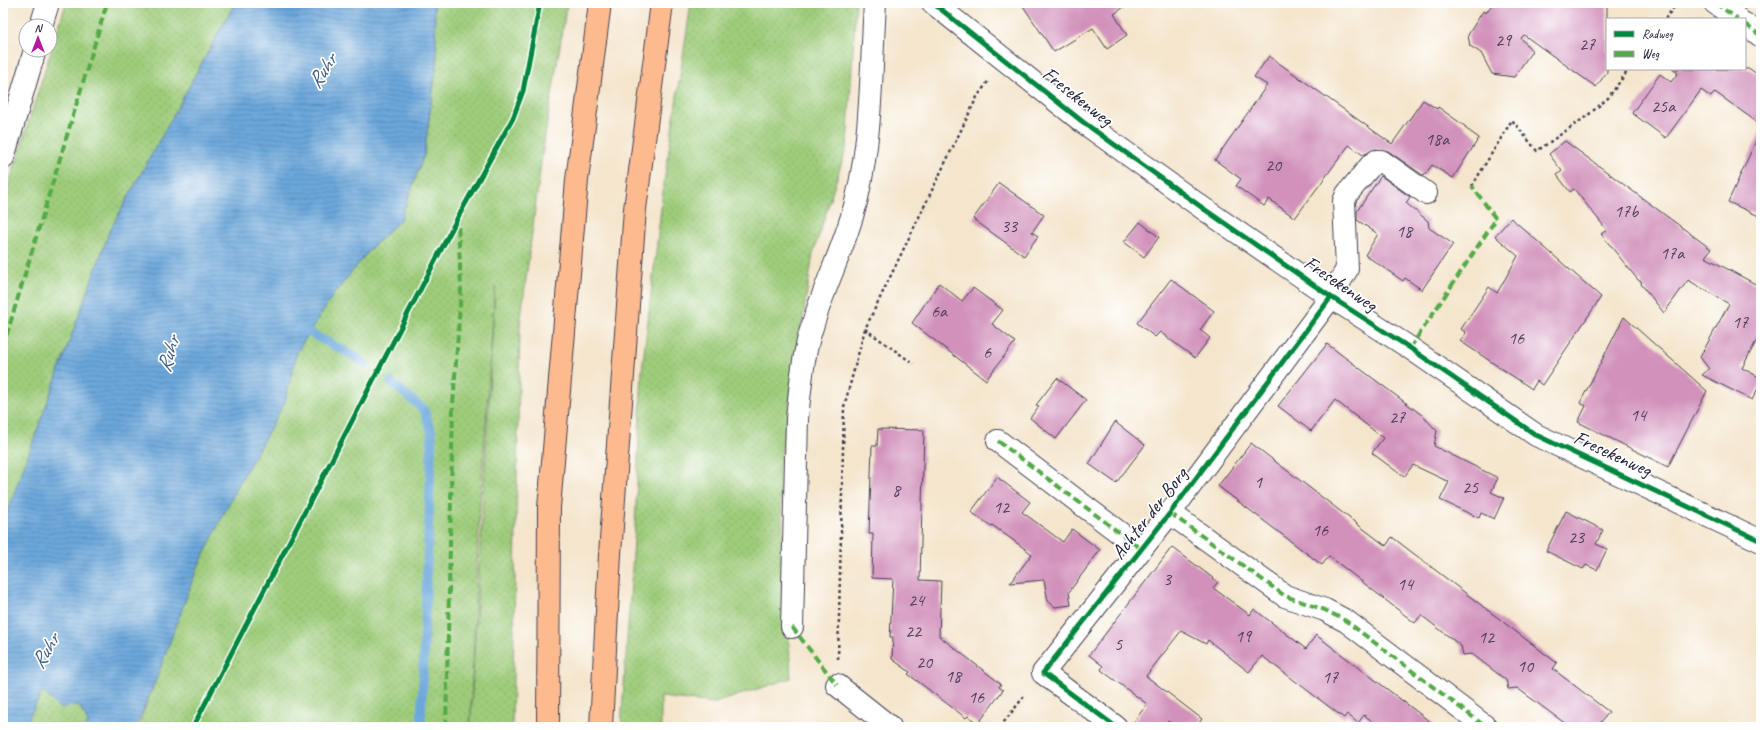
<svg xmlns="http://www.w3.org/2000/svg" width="1764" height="730" font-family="Caveat,sans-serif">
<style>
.grass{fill:url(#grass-dots);stroke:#60775a}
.water{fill:url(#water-rules);stroke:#47648c}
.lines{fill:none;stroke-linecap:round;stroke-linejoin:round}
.stream{stroke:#6ca7dc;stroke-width:9}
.building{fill:#d191bb}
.minor-casing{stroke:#423f51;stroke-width:24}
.highway-casing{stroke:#423f51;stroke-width:24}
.path{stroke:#423f51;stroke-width:2.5;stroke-dasharray:3 3;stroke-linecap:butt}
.minor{stroke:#fff;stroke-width:22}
.highway{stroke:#fcba8e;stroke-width:22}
.quiet{stroke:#53aa46;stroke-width:4;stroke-dasharray:8 4;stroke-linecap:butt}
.cycleway-casing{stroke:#fff;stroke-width:8}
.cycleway{stroke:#00873e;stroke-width:5}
.labels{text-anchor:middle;stroke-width:3.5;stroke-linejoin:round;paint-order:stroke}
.number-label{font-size:18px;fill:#4e3e5b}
.street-label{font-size:20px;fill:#22223b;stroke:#fff}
.water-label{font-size:21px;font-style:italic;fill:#435e83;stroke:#fff}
</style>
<defs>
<pattern id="grass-dots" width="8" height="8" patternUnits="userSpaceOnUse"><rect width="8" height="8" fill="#9ecc7a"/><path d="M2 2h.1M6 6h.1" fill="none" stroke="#88af6a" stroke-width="1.8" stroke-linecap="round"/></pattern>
<pattern id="water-rules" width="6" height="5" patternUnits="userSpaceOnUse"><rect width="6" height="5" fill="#6ca7dc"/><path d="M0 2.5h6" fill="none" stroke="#5888b4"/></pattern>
</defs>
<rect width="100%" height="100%" fill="#fff"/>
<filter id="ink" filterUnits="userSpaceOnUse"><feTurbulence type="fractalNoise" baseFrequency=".025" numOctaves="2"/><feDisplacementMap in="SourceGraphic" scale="8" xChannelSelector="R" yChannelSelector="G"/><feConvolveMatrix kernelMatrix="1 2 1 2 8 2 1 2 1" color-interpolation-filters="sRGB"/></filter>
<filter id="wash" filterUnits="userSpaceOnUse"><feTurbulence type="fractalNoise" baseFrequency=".012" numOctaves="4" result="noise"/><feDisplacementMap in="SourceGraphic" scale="16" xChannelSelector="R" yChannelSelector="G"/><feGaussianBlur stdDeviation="0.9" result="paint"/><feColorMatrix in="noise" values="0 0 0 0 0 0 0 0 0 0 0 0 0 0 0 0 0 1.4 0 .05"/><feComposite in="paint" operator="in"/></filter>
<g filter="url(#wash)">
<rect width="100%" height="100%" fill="#f4e5cc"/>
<path class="grass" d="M 66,3 L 235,3 L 110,230 L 3,524 L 3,203 Z
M 434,3 L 567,3 L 543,148 L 520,325 L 512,727 L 470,727 L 495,287 L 479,522 L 470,727 L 138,727 L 196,571 L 237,487 L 285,402 L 296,352 L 334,294 L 371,248 L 400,220 L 424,155 L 437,62 Z
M 691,3 L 856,3 L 847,146 L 813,254 L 779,470 L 791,678 L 715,703 L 661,697 L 661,727 L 621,727 L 635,526 L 642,371 L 664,183 Z
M 43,691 L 79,705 L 88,722 L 86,727 L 25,727 L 25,723 Z"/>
<path class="water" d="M 235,3 L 434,3 L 437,62 L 424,155 L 400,220 L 371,248 L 334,294 L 297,352 L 285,402 L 237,487 L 196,571 L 157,677 L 136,727 L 86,727 L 88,722 L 79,705 L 59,708 L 43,691 L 26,723 L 25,727 L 3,727 L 3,524 L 110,230 Z"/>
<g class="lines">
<path class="stream" d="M 298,327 L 356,357 L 365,364
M 391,382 L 424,410 L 432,433 L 421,727"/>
</g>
<g id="blocks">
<path class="building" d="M 1021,3 L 1130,3 L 1114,14 L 1127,35 L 1107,49 L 1093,28 L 1054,52 Z
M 1493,3 L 1607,3 L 1607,72 L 1596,87 L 1524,35 L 1521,38 L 1532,51 L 1514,77 L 1492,74 L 1481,53 L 1470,46 L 1468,35 L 1483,11 L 1486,13 Z
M 1269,56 L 1392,144 L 1423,100 L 1437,109 L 1438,107 L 1466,127 L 1465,128 L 1479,138 L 1453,178 L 1432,165 L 1424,176 L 1388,151 L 1376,149 L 1363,155 L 1349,145 L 1295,218 L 1269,199 L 1264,206 L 1236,186 L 1241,179 L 1215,160 L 1267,85 L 1254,77 Z
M 1672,69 L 1750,69 L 1761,77 L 1761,125 L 1715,92 L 1711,97 L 1701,90 L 1666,138 L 1632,113 L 1660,74 L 1671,82 L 1678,73 Z
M 1761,130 L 1761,217 L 1728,202 Z
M 1565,141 L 1711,249 L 1705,257 L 1761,287 L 1761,332 L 1742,368 L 1761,378 L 1761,383 L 1752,400 L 1702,375 L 1709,369 L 1700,357 L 1729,304 L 1688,280 L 1664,313 L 1641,284 L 1642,282 L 1638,280 L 1601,234 L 1607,230 L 1574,189 L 1570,192 L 1557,175 L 1562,171 L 1549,154 Z
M 1381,176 L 1410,197 L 1406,203 L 1428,221 L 1429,228 L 1453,244 L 1422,290 L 1405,278 L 1403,281 L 1365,255 L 1378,234 L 1357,220 L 1357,211 Z
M 999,183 L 1044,215 L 1032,232 L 1038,236 L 1024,256 L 973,219 Z
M 1511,218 L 1601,297 L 1542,385 L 1537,381 L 1532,389 L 1460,341 L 1466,333 L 1461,329 L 1489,287 L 1497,293 L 1518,256 L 1495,236 Z
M 1140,222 L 1159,237 L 1144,257 L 1124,242 Z
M 1171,279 L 1214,311 L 1200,330 L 1210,338 L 1195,358 L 1160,332 L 1155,337 L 1137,323 Z
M 939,283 L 962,301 L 973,288 L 1003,310 L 992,324 L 1015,342 L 986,380 L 912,323 Z
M 1624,317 L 1707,391 L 1668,467 L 1578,422 L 1586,406 L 1580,403 Z
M 1327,344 L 1422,415 L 1437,431 L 1434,446 L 1498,478 L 1491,492 L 1504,498 L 1494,519 L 1481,513 L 1479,518 L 1440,500 L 1449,482 L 1413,465 L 1404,477 L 1372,453 L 1383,438 L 1335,400 L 1311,431 L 1278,406 Z
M 1057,378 L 1086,400 L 1056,439 L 1030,418 L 1039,406 L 1036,405 Z
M 1115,422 L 1145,445 L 1116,483 L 1089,464 Z
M 878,429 L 924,430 L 920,580 L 941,581 L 939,636 L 1001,684 L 999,687 L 1003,690 L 978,724 L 968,716 L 966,718 L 908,674 L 910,672 L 892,659 L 893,637 L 890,637 L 893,579 L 872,578 L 873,534 L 869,534 L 872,446 L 877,446 Z
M 1251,443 L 1386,546 L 1392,537 L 1557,663 L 1553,669 L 1609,712 L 1597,727 L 1570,727 L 1517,688 L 1508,689 L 1506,680 L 1472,654 L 1463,655 L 1461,646 L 1421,615 L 1415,623 L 1329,556 L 1322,565 L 1218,486 Z
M 997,477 L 1030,502 L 1022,512 L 1063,542 L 1072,529 L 1100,550 L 1069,592 L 1071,605 L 1055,607 L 1048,601 L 1044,580 L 1010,583 L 1032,554 L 992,525 L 991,526 L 971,512 Z
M 1566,511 L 1603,530 L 1596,544 L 1607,549 L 1597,570 L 1586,565 L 1583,569 L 1546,551 Z
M 1172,547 L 1218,582 L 1213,588 L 1250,615 L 1254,609 L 1306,649 L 1316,635 L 1437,727 L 1380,727 L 1364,715 L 1358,723 L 1347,714 L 1344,718 L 1262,656 L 1249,672 L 1208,640 L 1206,644 L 1181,631 L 1146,676 L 1202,719 L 1196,727 L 1176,727 L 1168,721 L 1164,727 L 1130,727 L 1147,704 L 1101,670 L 1103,666 L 1089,655 Z"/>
</g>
</g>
<g filter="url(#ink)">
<use href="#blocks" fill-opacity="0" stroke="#423f51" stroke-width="1"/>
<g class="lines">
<g class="minor-casing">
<path id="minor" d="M 933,3 L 1083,122 L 1204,209 L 1331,297 L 1410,348 L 1536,435 L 1761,541
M 1715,3 L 1738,19
M 1745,24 L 1761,36
M 41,26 L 48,3
M 3,158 L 35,50
M 998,441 L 1141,549
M 1170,513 L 1285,596 L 1325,610 L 1346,621 L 1486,727
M 792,627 L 797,419 C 800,390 803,352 813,324 C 826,281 847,242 857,198 C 872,134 871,69 875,3
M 837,685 L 890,727
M 1116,727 L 1043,673 L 1170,513 L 1331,297 L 1347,269 L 1344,201 L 1347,194 L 1372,164 L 1376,161 L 1381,161 L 1426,193"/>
</g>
<g class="highway-casing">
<path id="highway" d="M 548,727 L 549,508 L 577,180 L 600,3
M 601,727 L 610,554 L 635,209 L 662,3"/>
</g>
<path class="path" d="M 1665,19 L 1677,3
M 1472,186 L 1512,120 L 1537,151 L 1587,116 L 1608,98 L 1629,69
M 865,329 L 914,364
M 838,659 L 844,407 L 865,329 L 977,97 L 989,80
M 1000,727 L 1026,694"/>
<use href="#minor" class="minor"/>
<use href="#highway" class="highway"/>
<path class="quiet" d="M 1715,3 L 1738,19
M 1745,24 L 1761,36
M 3,347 L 107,3
M 1410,348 L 1496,219 L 1472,186
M 998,441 L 1141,549
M 1170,513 L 1285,596 L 1325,610 L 1346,621 L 1486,727
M 792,627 L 837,685
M 446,727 L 453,405 L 461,290 L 458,219"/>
<g class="cycleway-casing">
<path id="cycleway" d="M 933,3 L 1083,122 L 1204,209 L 1331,297 L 1410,348 L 1536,435 L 1761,541
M 193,727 L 458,217 L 513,118 L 523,91 L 540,3
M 1116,727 L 1043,673 L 1170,513 L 1331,297"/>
</g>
<use href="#cycleway" class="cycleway"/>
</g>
</g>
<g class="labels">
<g class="number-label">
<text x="1503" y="46">29</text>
<text x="1587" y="50">27</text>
<text x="1663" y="112">25a</text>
<text x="1437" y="145">18a</text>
<text x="1273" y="171">20</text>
<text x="1626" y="217">17b</text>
<text x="1009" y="232">33</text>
<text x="1404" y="237">18</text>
<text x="1672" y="259">17a</text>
<text x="939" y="317">6a</text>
<text x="1740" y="328">17</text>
<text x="1516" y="344">16</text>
<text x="987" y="358">6</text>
<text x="1638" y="421">14</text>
<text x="1397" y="423">27</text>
<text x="1258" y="488">1</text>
<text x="1470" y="493">25</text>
<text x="896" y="496">8</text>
<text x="1001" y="513">12</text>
<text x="1320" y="536">16</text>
<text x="1576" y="543">23</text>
<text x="1167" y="585">3</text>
<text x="1405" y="590">14</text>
<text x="916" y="606">24</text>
<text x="913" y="637">22</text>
<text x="1243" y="642">19</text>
<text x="1486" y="643">12</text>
<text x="1118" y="650">5</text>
<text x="924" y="668">20</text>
<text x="1525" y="672">10</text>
<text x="953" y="682">18</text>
<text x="1330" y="683">17</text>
<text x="976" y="703">16</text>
</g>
<g class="street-label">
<text transform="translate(1078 96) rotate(38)" y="7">Fresekenweg</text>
<text transform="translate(1341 283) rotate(34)" y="7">Fresekenweg</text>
<text transform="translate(1613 453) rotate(25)" y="7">Fresekenweg</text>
<text transform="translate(1149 513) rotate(-52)" y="7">Achter der Borg</text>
</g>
<g class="water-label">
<text transform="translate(322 71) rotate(-57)" y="7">Ruhr</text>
<text transform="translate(168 354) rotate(-73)" y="7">Ruhr</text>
<text transform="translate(45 651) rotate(-59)" y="7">Ruhr</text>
</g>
</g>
<rect width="1764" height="730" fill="none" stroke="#fff" stroke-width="16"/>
<rect x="1606" y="18" width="140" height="52" fill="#ffffff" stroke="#a7a7b1"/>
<rect x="1614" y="31" width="20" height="6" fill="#00873e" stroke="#a7a7b1"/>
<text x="1642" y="38" font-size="12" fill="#22223b">Radweg</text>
<rect x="1614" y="51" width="20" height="6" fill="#53aa46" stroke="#a7a7b1"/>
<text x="1642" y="58" font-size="12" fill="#22223b">Weg</text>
<g transform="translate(38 38)"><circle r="19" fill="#ffffff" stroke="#a7a7b1"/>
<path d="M0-3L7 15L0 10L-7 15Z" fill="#b5179e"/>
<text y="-6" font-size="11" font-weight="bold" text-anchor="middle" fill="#22223b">N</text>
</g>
</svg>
